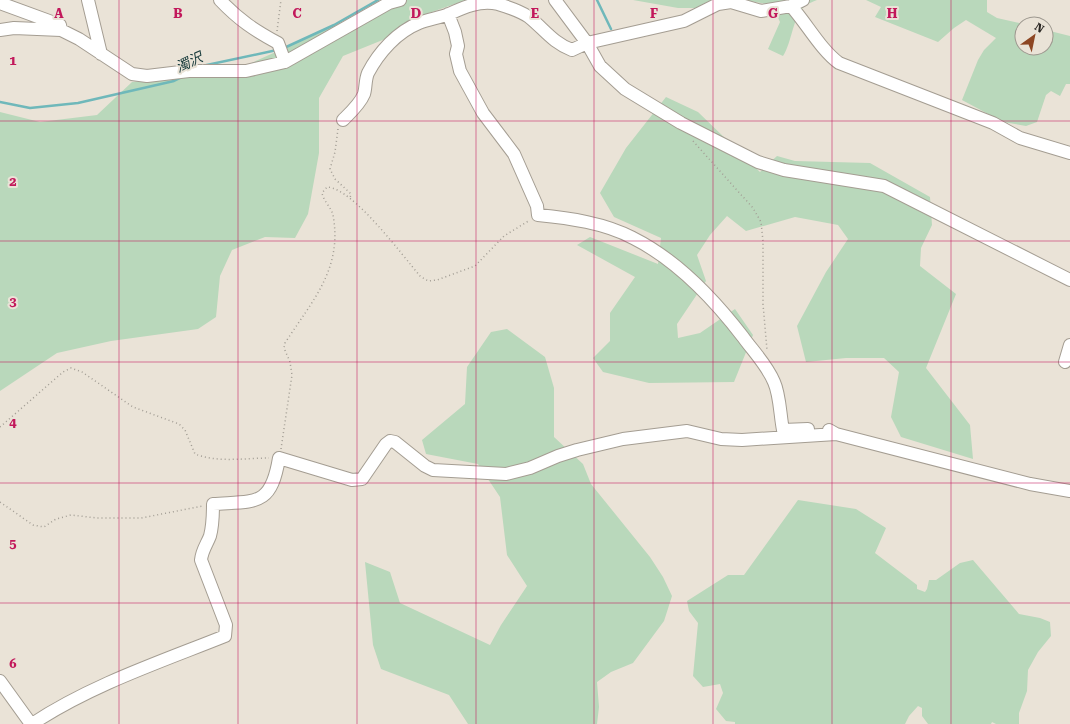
<svg xmlns="http://www.w3.org/2000/svg" width="1070" height="724" font-family="'Roboto Serif','Noto Sans JP',serif">
<style>
.green{fill:#b9d8bb}
.lines{fill:none;stroke-linecap:round;stroke-linejoin:round}
.stream{stroke:#6fb8ba;stroke-width:2.5}
.minor-casing{stroke:#a49d92;stroke-width:14}
.path{stroke:#a29d94;stroke-width:1.5;stroke-dasharray:1 3;stroke-linecap:butt}
.minor{stroke:#fff;stroke-width:12}
.grid{fill:none;stroke:#c2185b;stroke-width:1;stroke-opacity:0.55}
.labels{text-anchor:middle;stroke-width:4;stroke-linejoin:round;paint-order:stroke}
.water-label{font-size:14px;font-style:italic;fill:#15393a;stroke:#eae3d7}
.grid-label{font-size:13px;text-anchor:middle;font-weight:bold;fill:#c2185b;stroke:#eae3d7;stroke-width:4;stroke-linejoin:round;paint-order:stroke}
</style>
<rect width="100%" height="100%" fill="#eae3d7"/>
<path class="green" d="M 391,0 L 466,0 L 429,13 L 406,25 L 395,35 L 343,56 L 319,98 L 319,153 L 308,214 L 295,238 L 265,237 L 232,250 L 220,276 L 216,317 L 198,329 L 111,341 L 57,353 L 0,391 L 0,112 L 40,122 L 97,115 L 132,82 L 227,74 Z
M 633,0 L 715,0 L 696,8 L 678,8 Z
M 744,0 L 817,0 C 813,2 808,3 805,6 C 793,15 792,43 783,56 L 768,49 L 780,22 L 772,5 Z
M 866,0 L 987,0 L 987,12 L 997,18 L 1024,24 L 1022,24 L 1022,48 L 1046,48 L 1046,30 L 1070,36 L 1070,84 L 1066,84 L 1060,96 L 1051,91 L 1046,95 L 1037,122 L 1026,126 L 1003,122 L 962,100 L 978,60 L 984,50 L 996,38 L 966,20 L 954,28 L 938,42 L 875,17 L 881,7 Z
M 666,97 L 698,112 L 760,172 L 777,156 L 795,161 L 870,163 L 930,197 L 932,225 L 921,248 L 920,266 L 956,294 L 926,368 L 970,425 L 973,459 L 901,437 L 891,417 L 899,372 L 884,358 L 846,358 L 806,362 L 797,326 L 826,272 L 848,239 L 838,225 L 795,217 L 746,231 L 727,216 L 710,235 L 697,255 L 706,281 L 677,324 L 678,338 L 700,333 L 735,309 L 753,335 L 734,382 L 649,383 L 603,372 L 593,358 L 610,341 L 610,313 L 635,277 L 577,245 L 590,237 L 658,264 L 661,238 L 614,217 L 600,193 L 626,148 Z
M 507,329 L 545,357 L 554,388 L 554,437 L 583,464 L 591,484 L 650,557 L 663,577 L 672,596 L 664,621 L 633,663 L 611,672 L 597,682 L 599,707 L 597,724 L 468,724 L 449,695 L 381,669 L 373,645 L 365,562 L 390,572 L 400,603 L 490,645 L 501,625 L 527,586 L 507,555 L 500,497 L 478,464 L 426,454 L 422,440 L 465,404 L 467,367 L 491,332 Z
M 798,500 L 856,509 L 886,528 L 875,553 L 917,585 L 917,589 L 925,592 L 927,589 L 929,580 L 936,580 L 960,563 L 973,560 L 1019,614 L 1040,618 L 1050,622 L 1051,636 L 1038,652 L 1028,670 L 1027,691 L 1019,713 L 1019,724 L 996,724 L 992,722 L 991,724 L 928,724 L 922,716 L 922,708 L 918,706 L 909,716 L 905,724 L 735,724 L 735,722 L 726,721 L 716,709 L 723,693 L 720,684 L 703,687 L 693,676 L 698,623 L 689,611 L 687,601 L 728,575 L 744,575 Z"/>
<g class="lines">
<path class="stream" d="M 597,0 L 611,29
M 284,48 L 334,25 L 378,0
M 202,66 L 277,50
M 0,102 L 30,108 L 78,103 L 174,81 L 182,77"/>
<g class="minor-casing">
<path id="minor" d="M 88,0 L 101,54
M 220,0 C 239,20 254,30 278,43 L 285,62
M 555,0 L 587,43 L 600,66 L 625,89 L 681,123 L 758,162 L 784,170 L 884,186 L 1070,280
M 0,3 L 60,25 L 61,30
M 791,6 C 807,24 821,50 839,63 L 993,123 L 1020,138 L 1070,153
M 448,14 L 455,32 L 458,46 L 456,54 L 460,71 L 483,113 L 514,154 L 537,206 L 538,215 C 569,218 605,223 633,238 C 677,260 713,298 743,337 C 753,351 767,365 774,382 C 780,395 780,415 783,430 L 808,429
M 0,30 L 14,28 L 61,30 L 79,39 L 132,74 L 147,76 L 189,71 L 246,71 L 285,62 L 389,3 L 400,0
M 343,120 C 350,113 360,104 364,94 C 366,88 365,80 368,73 C 379,52 397,32 419,23 C 429,19 439,18 449,14 C 464,7 480,0 498,4 C 508,7 520,11 529,17 C 544,29 553,43 572,50 L 587,43 L 684,21 L 718,4 L 731,2 L 761,11 L 791,6 L 803,0
M 1065,362 L 1070,345
M 829,430 L 836,434 L 1030,484 L 1070,491
M 0,681 L 31,724
M 32,724 C 91,685 160,662 225,636 L 226,625 L 201,560 C 202,550 207,544 210,536 C 213,525 213,515 213,504 C 256,501 271,507 279,458 L 352,480 L 362,479 L 386,444 L 390,441 L 395,442 L 425,466 L 433,470 L 506,474 L 530,468 L 558,456 L 577,450 L 623,439 L 687,431 L 721,439 L 742,440 L 836,434"/>
</g>
<path class="path" d="M 277,31 L 281,0
M 338,129 L 335,152 L 330,169 L 335,179 L 351,194 L 350,198
M 693,141 L 753,208 L 761,222 L 763,241 L 763,304 L 767,350
M 0,427 L 63,372 L 71,368 L 82,372 L 133,407 L 179,424 L 185,430 L 195,454 C 217,463 246,458 269,458
M 281,449 L 292,375 L 290,362 L 284,348 L 285,343 C 312,301 343,269 333,215 C 331,207 324,202 322,193 L 327,187 C 353,188 402,255 420,276 L 428,281 L 437,280 L 475,266 L 504,236 L 530,220
M 0,502 L 33,525 L 44,527 L 56,519 L 71,515 L 97,518 L 141,518 L 203,506"/>
<use href="#minor" class="minor"/>
</g>
<path class="grid" d="M 119,0 L 119,724M 238,0 L 238,724M 357,0 L 357,724M 476,0 L 476,724M 594,0 L 594,724M 713,0 L 713,724M 832,0 L 832,724M 951,0 L 951,724M 0,121 L 1070,121M 0,241 L 1070,241M 0,362 L 1070,362M 0,483 L 1070,483M 0,603 L 1070,603"/>
<g class="labels">
<g class="water-label">
<text transform="translate(189 62) rotate(-25)" y="5">濁沢</text>
</g>
</g>
<g class="grid-label">
<text x="59" y="18">A</text>
<text x="178" y="18">B</text>
<text x="297" y="18">C</text>
<text x="416" y="18">D</text>
<text x="535" y="18">E</text>
<text x="654" y="18">F</text>
<text x="773" y="18">G</text>
<text x="892" y="18">H</text>
<text x="13" y="65">1</text>
<text x="13" y="186">2</text>
<text x="13" y="306">3</text>
<text x="13" y="427">4</text>
<text x="13" y="548">5</text>
<text x="13" y="668">6</text>
</g>
<g transform="translate(1034 36) rotate(33)"><circle r="19" fill="#eae3d7" stroke="#9d988f"/>
<path d="M0-3L7 15L0 10L-7 15Z" fill="#8d4622"/>
<text y="-6" font-size="11" font-weight="bold" text-anchor="middle" fill="#2a2723">N</text>
</g>
</svg>
